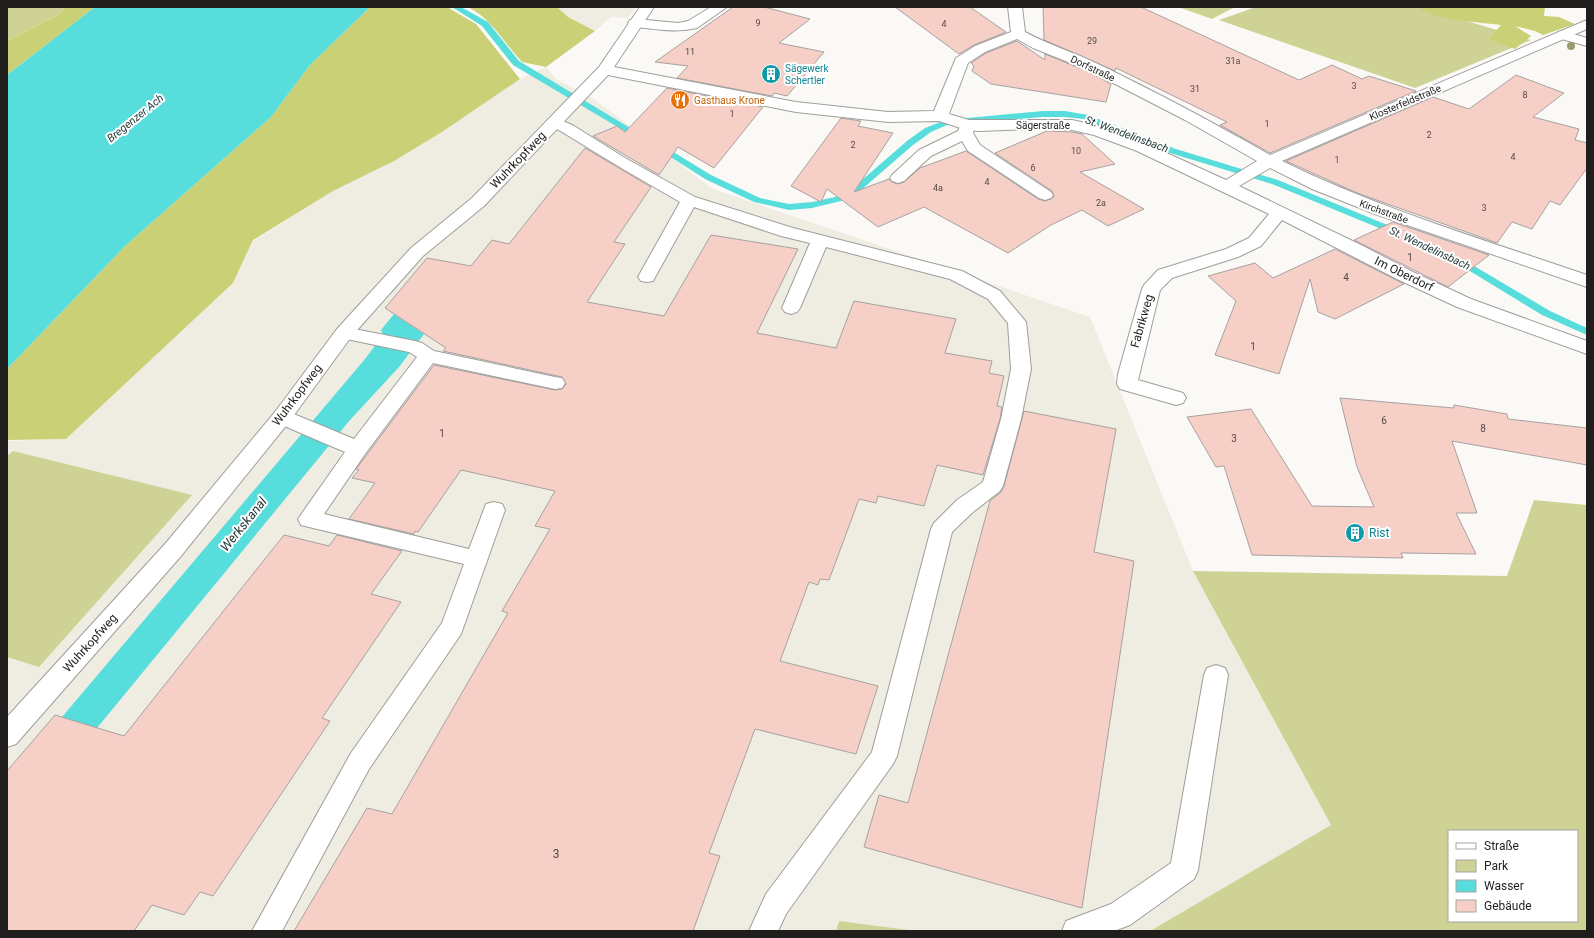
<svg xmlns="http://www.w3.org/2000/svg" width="1594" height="938" font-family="Roboto,sans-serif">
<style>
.built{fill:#efece2}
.green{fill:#ced395;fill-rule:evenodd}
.forest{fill:#cad075}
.water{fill:#58dddd}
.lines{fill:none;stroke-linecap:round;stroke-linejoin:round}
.stream{fill:#58dddd;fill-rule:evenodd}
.building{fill:#f6cfc7;stroke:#a6a2a1}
.lane-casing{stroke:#9e9e9b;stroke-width:2}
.street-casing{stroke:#9e9e9b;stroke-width:2}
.lane{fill:#fff;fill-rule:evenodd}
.street{fill:#fff;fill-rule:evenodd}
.tree{fill:#9a9b71}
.labels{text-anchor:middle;stroke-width:4;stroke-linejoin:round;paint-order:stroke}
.far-number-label{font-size:9px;fill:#554a48}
.far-culture-label{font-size:10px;fill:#0d838f;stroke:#fff;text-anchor:start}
.far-street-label{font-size:10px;fill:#1f1e1d;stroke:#fff}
.far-food-label{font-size:10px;fill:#c56008;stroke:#fff;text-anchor:start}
.number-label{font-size:10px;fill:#554a48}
.far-water-label{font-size:11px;font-style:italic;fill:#1b3231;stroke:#fff}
.street-label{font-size:12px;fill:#1f1e1d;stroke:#fff}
.culture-label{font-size:12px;fill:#0d838f;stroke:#fff;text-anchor:start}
.near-number-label{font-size:12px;fill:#554a48}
.water-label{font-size:13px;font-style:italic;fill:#1b3231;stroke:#fff}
</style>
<rect width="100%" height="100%" fill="#faf9f6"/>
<path class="built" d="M 557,7 L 637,7 L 628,18 L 611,17 L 595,31 L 568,17 Z
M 546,67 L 556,79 L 591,97 L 713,189 L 1090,317 L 1193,571 L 1331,825 L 1150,931 L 917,931 L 839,921 L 836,931 L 7,931 L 7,441 L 66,439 L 233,283 L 253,241 L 333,191 L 394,161 L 442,132 L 520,79 Z"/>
<path class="green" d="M 7,7 L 67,7 L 56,16 L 7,41 Z
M 1178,7 L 1235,7 L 1212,19 Z
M 1256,7 L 1419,7 L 1531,40 L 1415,88 L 1219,20 Z
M 13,451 L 192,495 L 39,667 L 7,657 L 7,456 Z
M 1534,500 L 1587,505 L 1587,931 L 1150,931 L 1331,825 L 1193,571 L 1507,576 ZM 1449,831 L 1577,831 L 1577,921 L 1449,921 Z
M 839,921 L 917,931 L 836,931 Z"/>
<path class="forest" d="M 67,7 L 95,7 L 7,75 L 7,41 L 56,16 Z
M 370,7 L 447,7 L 476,24 L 520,79 L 442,132 L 394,161 L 333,191 L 253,240 L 233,283 L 66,439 L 7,440 L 7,369 L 125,246 L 271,117 L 310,65 Z
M 468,7 L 557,7 L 568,17 L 595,31 L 546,67 L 522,62 C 504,43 492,19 468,7 Z
M 1419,7 L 1545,7 L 1544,16 L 1559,17 L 1575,24 L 1543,35 L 1535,31 L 1515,26 L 1531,36 L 1515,49 L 1489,39 L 1501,25 C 1482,22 1432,21 1419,7 Z"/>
<path class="water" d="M 95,7 L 370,7 L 310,65 L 271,117 L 125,246 L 7,369 L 7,75 Z
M 394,314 L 424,334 L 399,367 L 350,420 L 97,728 L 62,717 L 365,359 L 383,335 L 381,330 Z"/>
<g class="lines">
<path class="stream" d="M 452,7 L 461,7 L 488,22 L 519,61 L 645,137 L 644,139 L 638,139 L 513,65 L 482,26 Z
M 1043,111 L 1065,111 L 1088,115 L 1176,149 L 1278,180 L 1402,231 L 1404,233 L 1402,235 L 1396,235 L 1272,184 L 1170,153 L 1083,119 L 1065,117 L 1043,117 L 947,125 L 931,132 L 913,145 L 861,190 L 841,201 L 812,208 L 789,210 L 754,202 L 705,179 L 655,147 L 656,145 L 662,145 L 711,175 L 760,198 L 789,204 L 812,202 L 835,197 L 855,186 L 907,141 L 925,128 L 946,120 Z
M 1459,257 L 1550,311 L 1587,328 L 1587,335 L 1542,315 L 1455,262 L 1454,260 L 1455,258 Z"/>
</g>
<path class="building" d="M 733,7 L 764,7 L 810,19 L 779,43 L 824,52 L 787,96 L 774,93 L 772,96 L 677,78 L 688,66 L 655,62 Z
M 895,7 L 970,7 L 1006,32 L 974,45 L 959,54 Z
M 1043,7 L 1141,7 L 1299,80 L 1332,65 L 1362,79 L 1369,76 L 1416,91 L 1270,153 L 1220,125 L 1227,122 L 1116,68 L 1115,71 L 1044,40 Z
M 1017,41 L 1045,60 L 1045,54 L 1087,71 L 1111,84 L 1106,102 L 991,84 L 972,71 L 974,66 L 971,63 L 986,53 Z
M 1516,75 L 1564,93 L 1533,117 L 1579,129 L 1575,140 L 1587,143 L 1587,168 L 1560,205 L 1550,201 L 1532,229 L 1512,222 L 1497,243 L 1357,193 L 1286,161 L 1433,97 L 1469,109 Z
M 667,88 L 763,107 L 714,168 L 678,147 L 659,175 L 593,136 L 617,126 L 625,132 Z
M 841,118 L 861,121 L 858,126 L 893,133 L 854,192 L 889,179 L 892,182 L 898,184 L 904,182 L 920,168 L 966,151 L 1038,199 L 1045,201 L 1051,199 L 1054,196 L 1052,191 L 995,153 L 1047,131 L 1072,132 L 1082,134 L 1115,164 L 1080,172 L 1144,209 L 1108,226 L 1082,210 L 1051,225 L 1008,253 L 924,207 L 878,227 L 827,189 L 821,202 L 791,186 Z
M 585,148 L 651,187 L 614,242 L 625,244 L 587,302 L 664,316 L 711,235 L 798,249 L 757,333 L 836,348 L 854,301 L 956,319 L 945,353 L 992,361 L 989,373 L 1004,376 L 997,406 L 1002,407 L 1000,419 L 983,475 L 937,465 L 924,506 L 878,496 L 876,503 L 859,499 L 829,580 L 820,579 L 818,585 L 809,582 L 780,661 L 878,686 L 856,754 L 755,729 L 709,853 L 720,856 L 693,931 L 294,931 L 367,808 L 392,814 L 508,613 L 502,611 L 550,529 L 535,526 L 555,491 L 461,470 L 418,532 L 415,531 L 414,534 L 349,519 L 375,483 L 352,478 L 359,470 L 356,469 L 434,365 L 555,390 L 562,389 L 566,384 L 562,377 L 443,351 L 446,348 L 385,308 L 427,258 L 471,266 L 492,240 L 509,244 Z
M 1393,222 L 1489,255 L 1448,287 L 1354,240 Z
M 1335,249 L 1404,284 L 1335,319 L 1318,312 L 1310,279 L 1279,374 L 1215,355 L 1236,301 L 1208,276 L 1255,263 L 1273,278 Z
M 1340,398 L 1454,408 L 1454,405 L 1507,414 L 1508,419 L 1587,428 L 1587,465 L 1452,441 L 1477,513 L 1456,513 L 1476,554 L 1401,553 L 1403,558 L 1252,555 L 1224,466 L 1216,467 L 1187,417 L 1251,409 L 1312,506 L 1374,507 L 1357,467 Z
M 1024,411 L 1116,429 L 1094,552 L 1134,561 L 1082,908 L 864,847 L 879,795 L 908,803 L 990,501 L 1001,492 L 1004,486 Z
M 284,535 L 329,546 L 337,535 L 402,551 L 371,594 L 401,602 L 322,718 L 330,721 L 213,896 L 200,892 L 184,915 L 152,905 L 134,931 L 7,931 L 7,771 L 55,715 L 124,736 Z"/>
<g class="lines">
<g class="lane-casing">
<path id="lane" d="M 711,7 L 727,7 L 697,28 C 676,33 656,29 635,27 L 630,26 L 628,23 L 630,20 L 635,19 L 678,23 L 688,21 Z
M 1563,31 L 1587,38 L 1587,46 L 1558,38 L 1556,35 L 1558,32 Z
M 554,117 L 574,126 L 625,158 L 695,197 L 793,228 L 962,271 L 1000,291 L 1026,322 L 1031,369 L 1021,419 L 1003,486 L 1000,491 L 973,512 L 952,532 L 897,756 L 893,764 L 786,914 L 778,931 L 749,931 L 766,894 L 872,752 L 931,529 L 934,523 L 957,500 L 983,482 L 1001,419 L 1011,369 L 1008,323 L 988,299 L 950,279 L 826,247 L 800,308 L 797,312 L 791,314 L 785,312 L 782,308 L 810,243 L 781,236 L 694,207 L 653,281 L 647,282 L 641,281 L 638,277 L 680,202 C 642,180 604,158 567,135 C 561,130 551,128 546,122 L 549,119 Z
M 967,120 L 972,122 L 975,125 L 973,133 L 980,145 L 1051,192 L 1053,195 L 1051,198 L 1045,200 L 1039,198 L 968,151 L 962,141 L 931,156 L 904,181 L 898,183 L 892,181 L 890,178 L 892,175 L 919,150 L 958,131 L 962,122 Z
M 344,327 L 415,341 L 422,343 L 434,351 L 555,377 L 562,378 L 565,383 L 562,388 L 555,389 L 433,363 L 365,454 L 324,514 L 469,549 L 486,504 L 494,502 L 502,504 L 505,510 L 461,634 L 369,769 L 282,931 L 252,931 L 351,753 L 442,623 L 464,564 L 309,527 L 301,525 L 298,519 L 345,452 L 275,422 L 272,417 L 275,412 L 282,410 L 289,412 L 354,439 L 417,357 L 409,352 L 337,337 L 335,333 L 337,329 Z
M 1216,665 L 1225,668 L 1228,675 L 1198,870 L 1194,879 L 1130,925 L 1114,931 L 1062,931 L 1066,921 L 1111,904 L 1171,863 L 1204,675 L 1207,668 Z"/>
</g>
<g class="street-casing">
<path id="street" d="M 640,7 L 654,7 L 614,67 L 796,102 L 888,112 L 934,111 L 956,58 L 975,46 L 1011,32 L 1008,7 L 1022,7 L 1025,32 C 1049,45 1076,53 1100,65 C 1158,93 1214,123 1270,155 L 1587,20 L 1587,29 L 1282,161 C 1380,209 1485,240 1587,275 L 1587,287 L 1375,214 L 1312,189 L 1270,168 L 1239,186 L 1365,247 L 1413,272 L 1471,299 L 1587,341 L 1587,354 L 1457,307 L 1399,280 L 1282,220 L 1261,246 L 1238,257 L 1172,278 L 1160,290 L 1138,380 L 1183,393 L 1186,398 L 1183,403 L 1176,405 L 1120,389 L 1117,384 L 1118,374 L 1142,289 L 1144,285 L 1158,270 L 1226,249 L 1249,238 L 1269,214 L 1137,151 L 1094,135 L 1072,130 L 1035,129 L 979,131 L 967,130 L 939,121 L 888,122 L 796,112 L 608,75 L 484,206 L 423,256 L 351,337 L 289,422 L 181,556 L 16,744 L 7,747 L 7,717 L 165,544 L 275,412 L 337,329 L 411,248 L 472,198 L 599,67 ZM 1017,39 L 1033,48 L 1088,70 L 1185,120 L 1257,161 L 1226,180 L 1149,145 L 1099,126 L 1072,120 L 969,120 L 949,114 L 968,63 L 985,52 Z"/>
</g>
<use href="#lane" class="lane"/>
<use href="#street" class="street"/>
</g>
<circle class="tree" cx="1571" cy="46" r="4"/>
<defs>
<g id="building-disc" transform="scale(1)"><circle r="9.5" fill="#0f9aa8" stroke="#fff"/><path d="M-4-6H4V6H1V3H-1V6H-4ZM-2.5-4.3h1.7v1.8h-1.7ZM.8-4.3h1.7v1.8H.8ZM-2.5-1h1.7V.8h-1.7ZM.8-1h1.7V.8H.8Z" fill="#fff"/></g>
<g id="restaurant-disc" transform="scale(1)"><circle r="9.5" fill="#e8710a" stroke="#fff"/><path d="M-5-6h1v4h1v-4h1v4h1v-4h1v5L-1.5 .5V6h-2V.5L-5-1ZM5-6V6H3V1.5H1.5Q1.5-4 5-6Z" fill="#fff"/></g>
</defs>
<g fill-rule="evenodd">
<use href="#building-disc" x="771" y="74"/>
<use href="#restaurant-disc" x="680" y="100"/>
<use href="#building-disc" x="1355" y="533"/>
</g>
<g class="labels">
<g class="far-number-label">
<text x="758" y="26">9</text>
<text x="944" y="27">4</text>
<text x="1092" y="44">29</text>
<text x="690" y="55">11</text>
<text x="1233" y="64">31a</text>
<text x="1354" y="89">3</text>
<text x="1195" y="92">31</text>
<text x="1525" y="98">8</text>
<text x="732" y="117">1</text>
<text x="1267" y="127">1</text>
<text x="1429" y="138">2</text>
<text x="853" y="148">2</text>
<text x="1076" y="154">10</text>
<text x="1513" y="160">4</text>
<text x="1337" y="163">1</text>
<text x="1033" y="171">6</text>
<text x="987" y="185">4</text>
<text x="938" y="191">4a</text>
<text x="1101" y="206">2a</text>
<text x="1484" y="211">3</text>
</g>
<g class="far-culture-label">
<text x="785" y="72">Sägewerk<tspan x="785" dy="12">Schertler</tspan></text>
</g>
<g class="far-street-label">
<text transform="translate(1093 68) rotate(25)" y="4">Dorfstraße</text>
<text transform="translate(1405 102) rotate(-23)" y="4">Klosterfeldstraße</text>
<text x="1043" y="129">Sägerstraße</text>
<text transform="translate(1384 211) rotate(20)" y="4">Kirchstraße</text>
</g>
<g class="far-food-label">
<text x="694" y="104">Gasthaus Krone</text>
</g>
<g class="number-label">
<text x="1410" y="261">1</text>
<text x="1346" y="281">4</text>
<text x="1253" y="350">1</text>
<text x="1384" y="424">6</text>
<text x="1483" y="432">8</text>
<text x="442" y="437">1</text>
<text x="1234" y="442">3</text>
</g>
<g class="far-water-label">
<text transform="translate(135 118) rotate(-39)" y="4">Bregenzer Ach</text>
<text transform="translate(1127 134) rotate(20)" y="4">St. Wendelinsbach</text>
<text transform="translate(1430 248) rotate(25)" y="4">St. Wendelinsbach</text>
</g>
<g class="street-label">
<text transform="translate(518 160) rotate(-46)" y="4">Wuhrkopfweg</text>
<text transform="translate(1404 274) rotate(26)" y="4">Im Oberdorf</text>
<text transform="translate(1142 321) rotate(-74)" y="4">Fabrikweg</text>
<text transform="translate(297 395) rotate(-53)" y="4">Wuhrkopfweg</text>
<text transform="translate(90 643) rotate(-48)" y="4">Wuhrkopfweg</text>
</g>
<g class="culture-label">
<text x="1369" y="537">Rist</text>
</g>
<g class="near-number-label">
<text x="556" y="858">3</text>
</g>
<g class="water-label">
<text transform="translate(243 524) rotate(-51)" y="5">Werkskanal</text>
</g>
</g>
<rect width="1594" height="938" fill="none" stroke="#1f1e1d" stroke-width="16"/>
<rect x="1448" y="830" width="130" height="92" fill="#ffffff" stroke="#a5a5a5"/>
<rect x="1456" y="843" width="20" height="6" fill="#ffffff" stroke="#a5a5a5"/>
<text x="1484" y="850" font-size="12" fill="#1f1e1d">Straße</text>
<rect x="1456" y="860" width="20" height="12" fill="#ced395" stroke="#a5a5a5"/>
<text x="1484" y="870" font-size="12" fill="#1f1e1d">Park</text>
<rect x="1456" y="880" width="20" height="12" fill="#58dddd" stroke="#a5a5a5"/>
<text x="1484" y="890" font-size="12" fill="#1f1e1d">Wasser</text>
<rect x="1456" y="900" width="20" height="12" fill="#f6cfc7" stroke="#a5a5a5"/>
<text x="1484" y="910" font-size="12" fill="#1f1e1d">Gebäude</text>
</svg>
